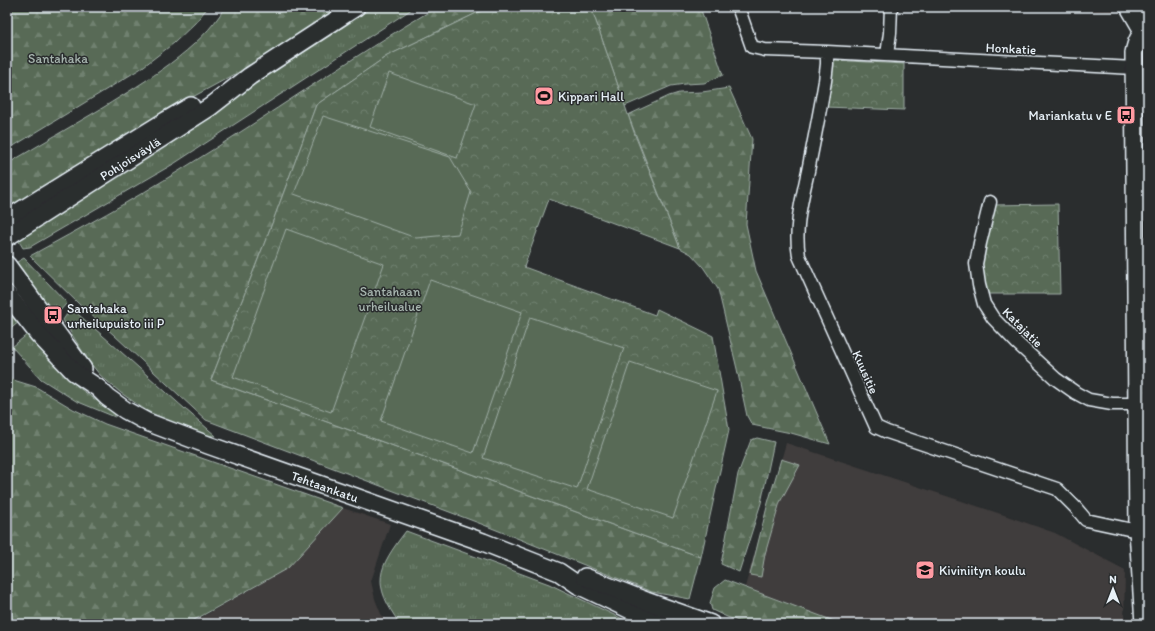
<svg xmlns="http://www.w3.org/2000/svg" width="1155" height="631" font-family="Itim,sans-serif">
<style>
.built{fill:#403c3c}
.grass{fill:url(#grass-tufts);stroke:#a0aea7}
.forest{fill:url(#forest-firs);stroke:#a0aea7}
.park{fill:url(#park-crowns);stroke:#a0aea7}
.pitch{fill:#586b56;stroke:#a0aea7}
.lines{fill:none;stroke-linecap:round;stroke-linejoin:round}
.street-casing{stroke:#e8f1f8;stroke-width:15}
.secondary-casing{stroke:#e8f1f8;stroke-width:20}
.street{stroke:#2a2d2e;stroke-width:12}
.secondary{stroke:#2a2d2e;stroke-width:17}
.labels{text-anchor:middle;stroke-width:3;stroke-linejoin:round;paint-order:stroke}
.street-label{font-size:13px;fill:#e8f1f8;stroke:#2a2d2e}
.park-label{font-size:13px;fill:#a7b5af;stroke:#2a2d2e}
.poi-label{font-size:13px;fill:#e8f1f8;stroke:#2a2d2e;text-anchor:start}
</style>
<defs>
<pattern id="grass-tufts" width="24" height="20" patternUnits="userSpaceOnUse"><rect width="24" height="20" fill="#586b56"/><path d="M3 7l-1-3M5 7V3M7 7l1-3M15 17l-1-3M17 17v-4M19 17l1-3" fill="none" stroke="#70816f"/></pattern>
<pattern id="forest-firs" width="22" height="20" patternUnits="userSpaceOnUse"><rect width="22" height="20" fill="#586b56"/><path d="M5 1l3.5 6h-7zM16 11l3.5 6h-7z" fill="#70816f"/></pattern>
<pattern id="park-crowns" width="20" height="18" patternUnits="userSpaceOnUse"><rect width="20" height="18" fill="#586b56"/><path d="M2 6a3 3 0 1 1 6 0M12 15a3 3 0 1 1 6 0" fill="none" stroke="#70816f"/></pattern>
</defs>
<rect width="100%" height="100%" fill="#2a2d2e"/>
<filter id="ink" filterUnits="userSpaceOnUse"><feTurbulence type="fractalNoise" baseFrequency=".025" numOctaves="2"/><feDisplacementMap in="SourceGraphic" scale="8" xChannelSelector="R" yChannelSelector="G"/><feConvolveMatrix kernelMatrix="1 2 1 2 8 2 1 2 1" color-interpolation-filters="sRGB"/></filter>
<g filter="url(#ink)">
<path class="built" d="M 1021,7 L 1112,7 L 1115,12 L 1076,10 Z
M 786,443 L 1007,516 L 1055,533 L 1125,570 L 1124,624 L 842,624 L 745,587 Z
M 343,508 L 390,524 L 371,581 L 375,599 L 381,614 L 388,624 L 190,624 L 288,568 Z"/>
<path class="grass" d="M 373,7 L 415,7 L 175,163 L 30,247 L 23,248 L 17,238 Z
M 24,258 L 67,303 L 58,313 L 49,309 L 12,265 Z
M 7,304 L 20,321 L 7,332 Z
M 71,308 C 120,350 167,394 216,436 L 205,436 L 184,428 L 147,411 L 121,393 L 100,375 L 87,359 L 63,320 Z
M 29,333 L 78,387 L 115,414 L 115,417 L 76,401 L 41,379 L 12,347 Z
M 406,531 L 549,584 L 633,624 L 400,624 C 371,583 377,569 406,531 Z"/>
<path class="forest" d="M 7,7 L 208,7 L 195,23 L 174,43 L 140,69 L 7,150 Z
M 225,7 L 340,7 L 239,72 L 174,107 L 7,210 L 7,164 C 39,145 72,126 104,107 C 144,82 201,49 225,7 Z
M 437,7 L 493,7 L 483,10 L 387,56 L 316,105 L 273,221 L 211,380 L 701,557 L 690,599 L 652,592 L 484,525 L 206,420 L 114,335 L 80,305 L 30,256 C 81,228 133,200 182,169 C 268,116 350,58 437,7 Z
M 591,7 L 700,7 L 723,75 L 704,83 L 685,84 L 671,86 L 625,106 Z
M 729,88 L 752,139 L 746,224 L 756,271 L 830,444 L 791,433 L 752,425 L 747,416 L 737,369 L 718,289 L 703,267 L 691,254 L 680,248 L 628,115 L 669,96 L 679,93 L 702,92 Z
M 7,378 L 36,387 L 73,409 L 105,424 L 343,508 L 288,568 L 187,624 L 7,624 Z
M 757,438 L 774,442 L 761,503 L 739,572 L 721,564 L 738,474 L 751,440 Z
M 781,459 L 800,465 L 780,502 L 765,554 L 761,577 L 750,575 L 768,503 Z
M 725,580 L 842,624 L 747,624 L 727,617 L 712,610 L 710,603 L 715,588 Z"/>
<path class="park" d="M 493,7 L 591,7 L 635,135 L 680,248 L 549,199 L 524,267 L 655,315 L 657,309 L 713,336 L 729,430 L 701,557 L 211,380 L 273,221 L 316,105 L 387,56 L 483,10 Z
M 831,60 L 904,64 L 904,110 L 825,107 Z
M 1058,204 L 1060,294 L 987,294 L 981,264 L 992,205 Z"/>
<path class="pitch" d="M 389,73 L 476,104 L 457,158 L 370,127 Z
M 323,116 L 450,157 L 471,192 L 458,234 L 416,238 L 294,194 Z
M 286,229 L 384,264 L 331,412 L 233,377 Z
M 430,280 L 522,312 L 473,453 L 381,421 Z
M 530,317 L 624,348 L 577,489 L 483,458 Z
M 630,362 L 717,391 L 673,518 L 587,489 Z"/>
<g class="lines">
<g class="street-casing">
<path id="street" d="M 738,7 L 752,47 L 765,50 L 827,52 L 1134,68
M 827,52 L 827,64 L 825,81 C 820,111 814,141 808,171 C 802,199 794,228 799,256 L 876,427 L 887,432 L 917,442 L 1057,489 L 1075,507 L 1086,520 L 1128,529 L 1138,530
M 887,55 L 890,33 L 891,7
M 990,202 L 980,243 L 976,264 L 979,285 L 984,304 L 993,318 L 1017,343 L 1056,379 L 1076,393 L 1089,400 L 1112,404 L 1137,404
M 1137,268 L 1148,267"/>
</g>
<g class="secondary-casing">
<g id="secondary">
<path d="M 1129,7 L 1143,31"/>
<path d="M 7,219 L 167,120 L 191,106"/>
<path id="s1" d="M 7,237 L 210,107 L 250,76 L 356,7"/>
<path d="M 7,265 L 83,369"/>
<path id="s2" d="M 7,294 L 39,335 L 74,372 L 98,388 L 107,397 L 125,410 L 147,422 L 208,445 L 483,542 L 559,572 L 578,585 L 639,614 L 666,624"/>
<path d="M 585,577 L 646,601 L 711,624"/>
<path d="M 1144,624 L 1138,530 L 1134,53 C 1136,43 1139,34 1148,28"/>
</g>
</g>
<use href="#street" class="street"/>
<use href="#secondary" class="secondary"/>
</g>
</g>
<defs>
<g id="stadium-square" transform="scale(1)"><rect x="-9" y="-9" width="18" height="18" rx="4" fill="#ff9aa2" stroke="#2a2d2e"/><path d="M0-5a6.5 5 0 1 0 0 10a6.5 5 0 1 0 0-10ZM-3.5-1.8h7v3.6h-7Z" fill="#111"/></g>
<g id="bus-square" transform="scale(1)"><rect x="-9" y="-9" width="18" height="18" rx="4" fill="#ff9aa2" stroke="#2a2d2e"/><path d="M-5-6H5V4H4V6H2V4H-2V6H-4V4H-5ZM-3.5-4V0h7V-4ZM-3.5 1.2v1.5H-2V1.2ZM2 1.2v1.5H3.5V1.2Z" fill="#111"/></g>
<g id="school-square" transform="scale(1)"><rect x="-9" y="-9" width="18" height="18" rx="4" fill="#ff9aa2" stroke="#2a2d2e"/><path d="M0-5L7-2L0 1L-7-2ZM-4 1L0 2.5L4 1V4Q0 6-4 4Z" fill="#111"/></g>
</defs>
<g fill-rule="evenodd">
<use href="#stadium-square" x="544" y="96"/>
<use href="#bus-square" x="1126" y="115"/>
<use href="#bus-square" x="53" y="315"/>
<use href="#school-square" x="925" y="570"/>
</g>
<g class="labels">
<g class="street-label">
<text transform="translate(1011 48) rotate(3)" y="5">Honkatie</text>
<text dy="5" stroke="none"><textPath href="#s1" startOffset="146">Pohjoisväylä</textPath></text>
<text transform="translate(1023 327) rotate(45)" y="5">Katajatie</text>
<text transform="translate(866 372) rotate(66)" y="5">Kuusitie</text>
<text dy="5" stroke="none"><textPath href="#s2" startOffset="381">Tehtaankatu</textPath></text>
</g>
<g class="park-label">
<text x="58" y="63">Santahaka</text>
<text x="390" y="296">Santahaan<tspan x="390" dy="15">urheilualue</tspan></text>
</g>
<g class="poi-label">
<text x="558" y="101">Kippari Hall</text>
<text x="1112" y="120" text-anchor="end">Mariankatu v E</text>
<text x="67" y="313">Santahaka<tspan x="67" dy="15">urheilupuisto iii P</tspan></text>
<text x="939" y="575">Kiviniityn koulu</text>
</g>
</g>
<rect width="1155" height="631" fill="none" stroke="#2a2d2e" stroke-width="24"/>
<rect x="12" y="12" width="1131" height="607" fill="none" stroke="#e8f1f8" stroke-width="1.5" filter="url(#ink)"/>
<g transform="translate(1113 589)" stroke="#2a2d2e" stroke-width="3" paint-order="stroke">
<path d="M0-3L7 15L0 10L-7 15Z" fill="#e8f1f8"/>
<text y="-6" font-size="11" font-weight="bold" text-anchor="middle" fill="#e8f1f8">N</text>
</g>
</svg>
